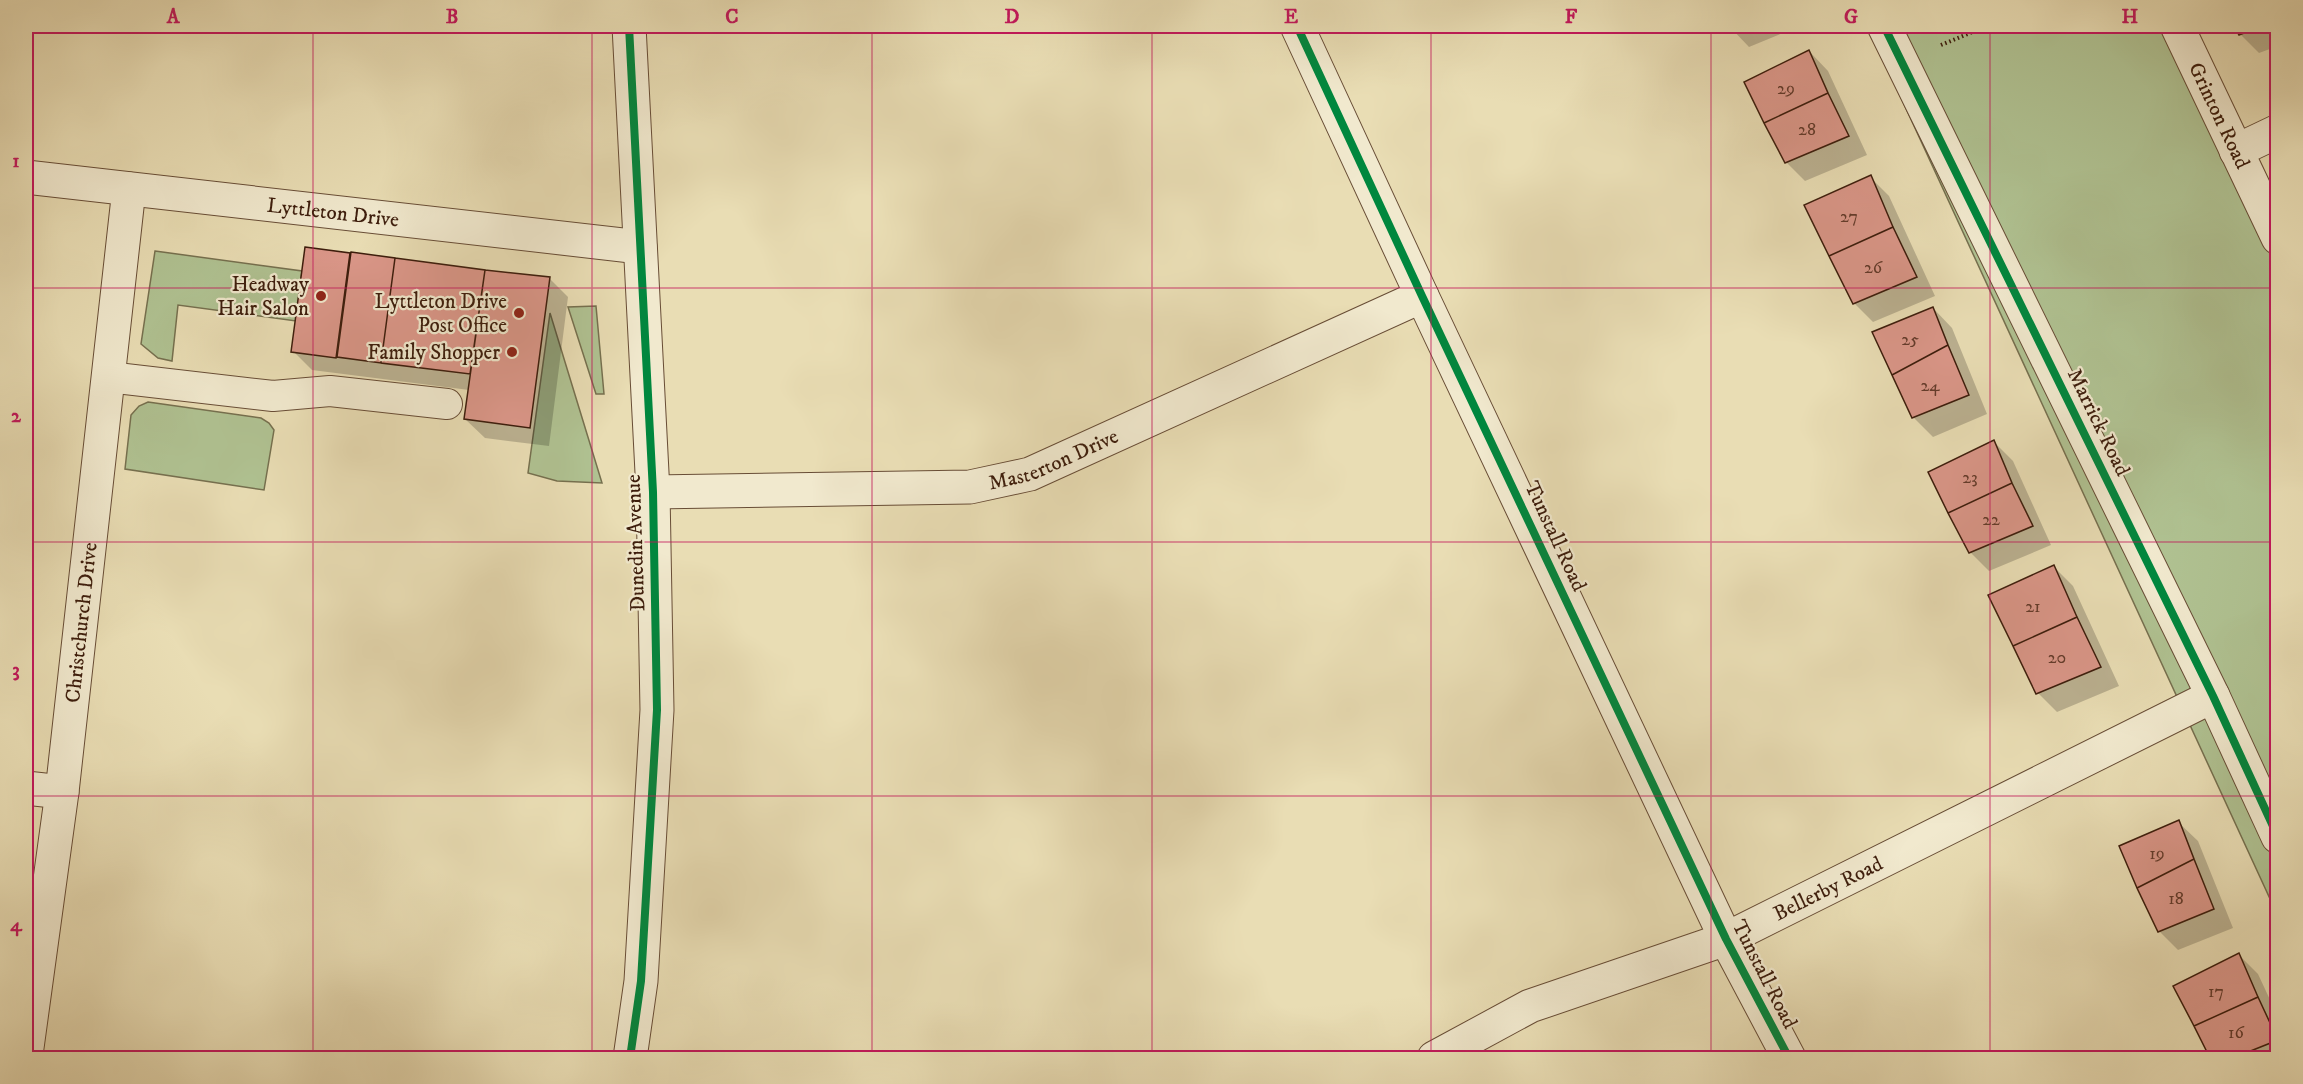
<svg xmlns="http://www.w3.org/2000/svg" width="2303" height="1084" font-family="'IM FELL DW Pica',serif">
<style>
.green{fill:#b0c292;stroke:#76704f;stroke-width:1.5}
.shadow{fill:#0003}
.building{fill:#da9688;stroke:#3d1d0c;stroke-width:1.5}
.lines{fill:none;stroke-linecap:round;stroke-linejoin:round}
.lane-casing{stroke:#684d36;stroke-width:32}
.street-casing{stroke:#684d36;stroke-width:35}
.path{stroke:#3d1d0c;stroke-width:4;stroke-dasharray:1.5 3;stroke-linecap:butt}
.lane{stroke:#f1e9ce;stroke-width:30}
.street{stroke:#f1e9ce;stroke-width:33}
.cycleway-casing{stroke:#f1e9ce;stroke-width:11}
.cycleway{stroke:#00873e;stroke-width:8}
.grid{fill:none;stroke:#c2185b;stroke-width:1.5;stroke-opacity:0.55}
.poi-dot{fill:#8f2418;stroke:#f1e9ce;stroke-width:2}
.labels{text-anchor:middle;stroke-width:4.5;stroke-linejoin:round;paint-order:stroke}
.number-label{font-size:18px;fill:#643b2b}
.street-label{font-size:21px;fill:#3d1d0c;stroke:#f1e9ce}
.poi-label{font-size:21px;fill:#3d1d0c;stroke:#f1e9ce;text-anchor:end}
.neatline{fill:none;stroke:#c2185b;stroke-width:2}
.grid-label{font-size:20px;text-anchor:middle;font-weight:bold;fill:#c2185b}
</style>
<rect width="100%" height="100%" fill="#e9ddb4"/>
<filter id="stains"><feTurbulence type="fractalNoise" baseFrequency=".00333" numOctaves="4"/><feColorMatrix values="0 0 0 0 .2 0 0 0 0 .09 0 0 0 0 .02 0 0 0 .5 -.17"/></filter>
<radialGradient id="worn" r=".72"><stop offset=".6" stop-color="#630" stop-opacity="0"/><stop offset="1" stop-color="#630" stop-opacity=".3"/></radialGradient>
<path class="green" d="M 1868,26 L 2186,26 L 2277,215 L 2277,914 Z
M 155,251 L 302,271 L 296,321 L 178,305 L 172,361 L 158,358 L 141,344 Z
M 596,306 L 604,394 L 596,394 L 568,307 Z
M 550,313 L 602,483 L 557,481 L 528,473 Z
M 148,402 L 261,418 L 269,423 L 274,430 L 264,490 L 125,469 L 131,415 L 139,406 Z"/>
<path class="shadow" d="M 1729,26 L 1800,26 L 1749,47 Z
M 2235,26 L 2278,26 L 2278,46 L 2259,53 L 2240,34 Z
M 1809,51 L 1828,71 L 1867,155 L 1805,181 L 1786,162 Z
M 1870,177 L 1889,196 L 1935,296 L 1873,322 L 1854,303 Z
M 306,249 L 549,278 L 568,297 L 549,446 L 485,438 L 465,419 L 469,390 L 312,370 L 293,351 Z
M 1933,308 L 1952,328 L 1987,414 L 1933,437 L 1914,418 L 1874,333 Z
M 1993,441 L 2013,461 L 2051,545 L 1989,571 L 1970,552 Z
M 2054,567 L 2073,586 L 2119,686 L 2057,712 L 2038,693 Z
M 2178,822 L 2198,841 L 2233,928 L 2178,950 L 2159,931 Z
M 2239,955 L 2258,974 L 2278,1017 L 2278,1058 L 2212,1058 L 2175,986 Z"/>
<path class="building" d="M 2234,26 L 2262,26 L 2239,35 Z
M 1809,50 L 1828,93 L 1764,123 L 1744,82 Z
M 1828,93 L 1849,136 L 1785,163 L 1764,123 Z
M 1871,175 L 1893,227 L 1829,256 L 1804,205 Z
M 1893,227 L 1917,277 L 1853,304 L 1829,256 Z
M 305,247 L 350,253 L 336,358 L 291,352 Z
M 351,252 L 395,258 L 381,363 L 337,357 Z
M 395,258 L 485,270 L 470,374 L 381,363 Z
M 485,270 L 550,277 L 530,428 L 464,419 Z
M 1933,307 L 1948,345 L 1892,375 L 1872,332 Z
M 1948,345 L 1969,395 L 1912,418 L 1892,375 Z
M 1994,440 L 2012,483 L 1948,513 L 1928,472 Z
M 2012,483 L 2033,526 L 1969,553 L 1948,513 Z
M 2054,565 L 2077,617 L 2013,646 L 1988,595 Z
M 2077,617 L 2101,667 L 2036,694 L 2013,646 Z
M 2179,820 L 2194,859 L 2137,888 L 2119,846 Z
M 2194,859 L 2214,909 L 2158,932 L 2137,888 Z
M 2239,953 L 2258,997 L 2194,1026 L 2173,986 Z
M 2258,997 L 2278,1040 L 2233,1058 L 2210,1058 L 2194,1026 Z"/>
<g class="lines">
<g class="lane-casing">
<path id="lane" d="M 108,377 L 273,396 L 330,391 L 447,404"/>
</g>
<g class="street-casing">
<g id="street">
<path d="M 629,26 L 653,492 L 657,710 L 641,981 L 630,1058"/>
<path d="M 1297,26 L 1422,296 L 1726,939 L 1789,1058"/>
<path d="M 1884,26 L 2213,696 L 2278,837"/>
<path id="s1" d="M 2177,26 L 2278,238"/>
<path d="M 2236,151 L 2278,131"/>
<path id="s2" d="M 26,177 L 640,247"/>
<path id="s3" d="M 653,492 L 970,487 L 1030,474 L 1422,296"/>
<path d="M 26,788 L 62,792"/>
<path id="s4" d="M 26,1055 L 62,792 L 129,189"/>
<path id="s5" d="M 1434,1058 L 1530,1006 L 1726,939 L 2213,696"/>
</g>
</g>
<path class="path" d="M 1941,45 L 1987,26"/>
<use href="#lane" class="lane"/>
<use href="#street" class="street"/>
<g class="cycleway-casing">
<path id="cycleway" d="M 629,26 L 653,492 L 657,710 L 641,981 L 630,1058
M 1297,26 L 1422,296 L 1726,939 L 1789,1058
M 1884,26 L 2213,696 L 2278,837"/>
</g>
<use href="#cycleway" class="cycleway"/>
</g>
<path class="grid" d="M 313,26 L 313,1058M 592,26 L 592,1058M 872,26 L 872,1058M 1152,26 L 1152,1058M 1431,26 L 1431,1058M 1711,26 L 1711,1058M 1990,26 L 1990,1058M 26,288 L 2278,288M 26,542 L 2278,542M 26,796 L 2278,796"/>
<g class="poi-dot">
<circle cx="321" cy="296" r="6"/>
<circle cx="519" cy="313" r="6"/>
<circle cx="512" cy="352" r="6"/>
</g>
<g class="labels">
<g class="number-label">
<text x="1786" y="94">29</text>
<text x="1807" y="135">28</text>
<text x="1849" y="222">27</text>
<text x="1873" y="273">26</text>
<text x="1910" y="345">25</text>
<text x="1930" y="391">24</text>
<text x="1970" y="483">23</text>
<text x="1991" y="525">22</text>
<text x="2033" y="612">21</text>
<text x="2057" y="663">20</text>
<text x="2157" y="859">19</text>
<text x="2176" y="904">18</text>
<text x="2216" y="997">17</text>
<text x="2236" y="1038">16</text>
</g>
<g class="street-label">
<text dy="7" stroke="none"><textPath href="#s1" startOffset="99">Grinton Road</textPath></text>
<text dy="7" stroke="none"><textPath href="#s2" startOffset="309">Lyttleton Drive</textPath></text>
<text transform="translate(2099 422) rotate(64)" y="7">Marrick Road</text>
<text dy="7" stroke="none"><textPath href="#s3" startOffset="405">Masterton Drive</textPath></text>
<text transform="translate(1556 536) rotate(65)" y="7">Tunstall Road</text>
<text transform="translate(635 543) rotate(-92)" y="7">Dunedin Avenue</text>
<text dy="7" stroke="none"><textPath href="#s4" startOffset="436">Christchurch Drive</textPath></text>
<text dy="7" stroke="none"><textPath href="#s5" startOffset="430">Bellerby Road</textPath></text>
<text transform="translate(1765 974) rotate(63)" y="7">Tunstall Road</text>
</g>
<g class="poi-label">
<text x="309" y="291">Headway<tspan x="309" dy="24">Hair Salon</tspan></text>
<text x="507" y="308">Lyttleton Drive<tspan x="507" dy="24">Post Office</tspan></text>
<text x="500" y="359">Family Shopper</text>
</g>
</g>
<rect width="2303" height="1084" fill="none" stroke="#e9ddb4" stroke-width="66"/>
<rect x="33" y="33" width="2237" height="1018" class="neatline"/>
<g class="grid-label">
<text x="173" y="23">A</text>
<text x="452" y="23">B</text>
<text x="732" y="23">C</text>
<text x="1012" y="23">D</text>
<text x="1291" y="23">E</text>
<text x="1571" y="23">F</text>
<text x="1851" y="23">G</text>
<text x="2130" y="23">H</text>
<text x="16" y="167">1</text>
<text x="16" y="422">2</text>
<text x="16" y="676">3</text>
<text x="16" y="931">4</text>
</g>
<rect width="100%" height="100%" filter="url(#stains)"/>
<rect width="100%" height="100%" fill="url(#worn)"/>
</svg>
